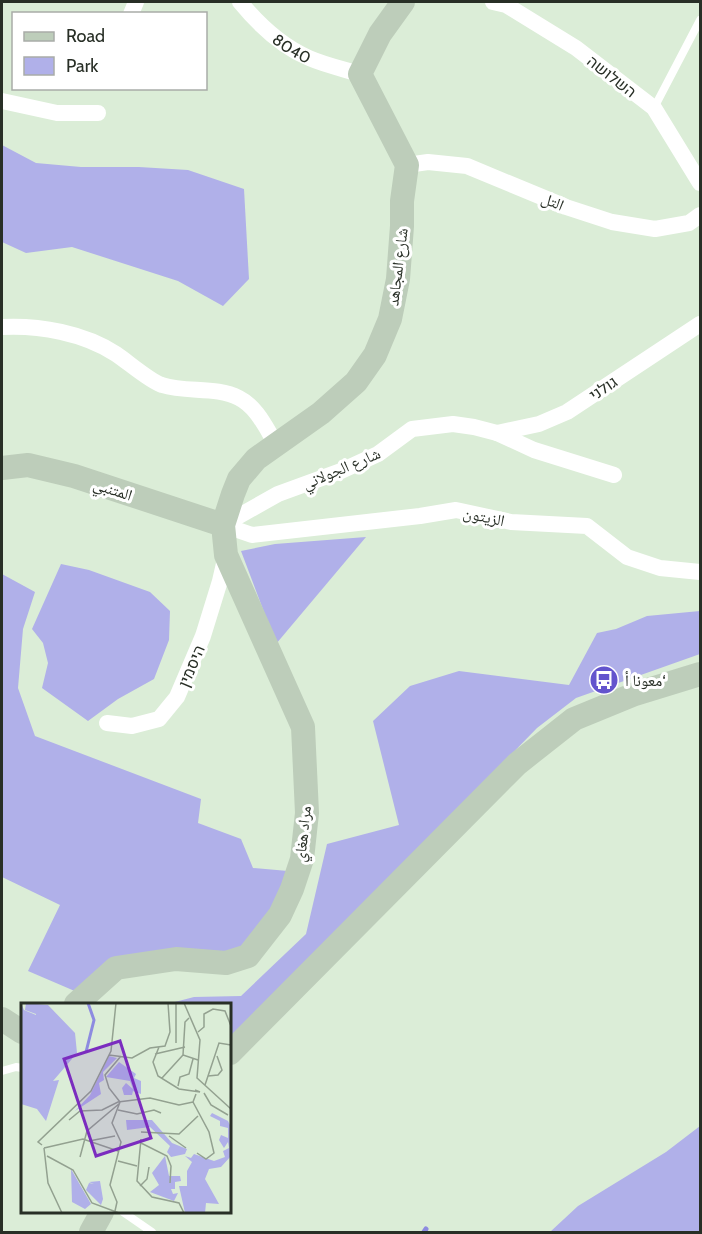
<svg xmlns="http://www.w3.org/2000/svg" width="702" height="1234" font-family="Cabin,'Noto Naskh Arabic',Heebo,sans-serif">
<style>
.green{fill:#b0b0e9}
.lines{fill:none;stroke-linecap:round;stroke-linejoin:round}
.stream{stroke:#8d8be0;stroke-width:5}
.lane{stroke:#fff;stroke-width:8}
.street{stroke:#fff;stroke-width:16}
.secondary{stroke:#bdcdba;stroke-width:24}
.labels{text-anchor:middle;stroke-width:6;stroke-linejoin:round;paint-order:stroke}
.street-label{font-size:16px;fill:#282f26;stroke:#fff}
.poi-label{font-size:16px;fill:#282f26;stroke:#fff;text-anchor:start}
.inset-river{fill:none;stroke:#8d8be0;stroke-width:3}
.inset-road{fill:none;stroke:#93a190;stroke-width:1.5}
.view{fill:#7b2cbf;fill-opacity:0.15;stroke:#7b2cbf;stroke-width:3}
.inset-edge{fill:none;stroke:#282f26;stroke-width:3}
</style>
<rect width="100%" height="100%" fill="#dbedd7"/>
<path class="green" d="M 2,145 L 36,163 L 81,167 L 139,167 L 188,170 L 244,189 L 249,279 L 223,306 L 178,281 L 72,247 L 26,253 L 2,242 Z
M 366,537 L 276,644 L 241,551 L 275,544 Z
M 61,564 L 89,570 L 150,592 L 170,611 L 169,640 L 154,679 L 118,699 L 88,721 L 42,688 L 48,663 L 43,643 L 32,629 Z
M 2,574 L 35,592 L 23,629 L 18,688 L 35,736 L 201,799 L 198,823 L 241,839 L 253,868 L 288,871 L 252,949 L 161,961 L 84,995 L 28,971 L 60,905 L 2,877 Z
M 700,611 L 700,654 L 576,698 L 537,728 L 230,1044 L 230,1004 L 167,1004 L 194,997 L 241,996 L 306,934 L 327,844 L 399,825 L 373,721 L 410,686 L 459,671 L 569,685 L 597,633 L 616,629 L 647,616 Z
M 700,1126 L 700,1232 L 550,1232 L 578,1206 L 666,1152 Z"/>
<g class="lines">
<path class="stream" d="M 424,1232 L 426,1229"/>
<path class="lane" d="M 654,108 L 700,20
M 2,1071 L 16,1067 L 22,1068
M 123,1212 L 152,1232"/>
<g class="street">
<path id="s1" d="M 240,2 C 259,25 281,46 309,58 C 325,65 343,69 360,74"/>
<path d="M 493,2 L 506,5 L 576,48 L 654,108 L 700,183"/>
<path d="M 131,14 L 136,2"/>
<path d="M 2,101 L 57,113 L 98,113"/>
<path d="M 407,165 L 428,162 L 467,166 L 566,207 L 612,222 L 655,229 L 689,223 L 700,215"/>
<path d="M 2,327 C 39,325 84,333 116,354 C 128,362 151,382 162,385 C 187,393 216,386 239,398 C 257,407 266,428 276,444"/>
<path d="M 497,433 L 539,424 L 567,412 L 700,324"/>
<path d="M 223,525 L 252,535 L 420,516 L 456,510 L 511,522 L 587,526 L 627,557 L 660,568 L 700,572"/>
<path d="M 223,525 L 278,494 L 341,471 L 378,454 L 412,429 L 453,424 L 474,427 L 497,433 L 534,450 L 614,475"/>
<path d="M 107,723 L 132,726 L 159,719 L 177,697 L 203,636 L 220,581 L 226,555"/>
</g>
<path class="secondary" d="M 2,468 L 28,465 L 74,476 L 223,525
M 76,1004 L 116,968 L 176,959 L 226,963 L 248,956 L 280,915 L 292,889 L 302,859 L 307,813 L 303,727 L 226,555 L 223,525 L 233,494 L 239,479 L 256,459 L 321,413 L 356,382 L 375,355 L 390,319 L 398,279 L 402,226 L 402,201 L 407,165 L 360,74 L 380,34 L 403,2
M 2,1019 L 22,1032
M 230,1053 L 517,764 L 574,719 L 635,694 L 700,674
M 91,1232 L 102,1212"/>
</g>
<defs>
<g id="bus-disc" transform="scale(1.5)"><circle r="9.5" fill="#6354cd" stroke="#fff"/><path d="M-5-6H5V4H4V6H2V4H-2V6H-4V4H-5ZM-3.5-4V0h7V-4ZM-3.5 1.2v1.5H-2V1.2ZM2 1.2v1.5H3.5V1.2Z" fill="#fff"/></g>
</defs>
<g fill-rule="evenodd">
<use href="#bus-disc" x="604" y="680"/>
</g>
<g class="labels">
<g class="street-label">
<text dy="6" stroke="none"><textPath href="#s1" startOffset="70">8040</textPath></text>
<text transform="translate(612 76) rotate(38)" y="6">השלושה</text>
<text transform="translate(553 201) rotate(23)" y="6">التل</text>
<text transform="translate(397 267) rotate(-83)" y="6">شارع المجاهد</text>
<text transform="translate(603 388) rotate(-34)" y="6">גולני</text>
<text transform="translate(341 468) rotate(-23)" y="6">شارع الجولاني</text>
<text transform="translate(113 489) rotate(18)" y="6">المتنبي</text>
<text transform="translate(484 516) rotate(12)" y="6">الزيتون</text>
<text transform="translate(191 666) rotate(-67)" y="6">היסמין</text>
<text transform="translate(302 834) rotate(-84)" y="6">مراد هغاي</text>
</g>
<g class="poi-label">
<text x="625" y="686">معونا أ‘</text>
</g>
</g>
<g transform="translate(21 1003)">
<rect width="210" height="210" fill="#dbedd7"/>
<path d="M 0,0 L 3,7 L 15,12 L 15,20 L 15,11 L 4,7 L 5,0 L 27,2 L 54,30 L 56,50 L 32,78 L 38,77 L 25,118 L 16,106 L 0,101 ZM 88,53 L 96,55 L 82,69 L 83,77 L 78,80 L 80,91 L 54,108 L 69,92 ZM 98,59 L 115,71 L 113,75 L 120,78 L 120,91 L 112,88 L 111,92 L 103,92 L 101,85 L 105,80 L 112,86 L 109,78 L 85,74 ZM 191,110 L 207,118 L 210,124 L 210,153 L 200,164 L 188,166 L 184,176 L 198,201 L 185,200 L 184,210 L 164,210 L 158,183 L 166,183 L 166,168 L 171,159 L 164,153 L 170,155 L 173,151 L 193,158 L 204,154 L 202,148 L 208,145 L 207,139 L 203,145 L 198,137 L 200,132 L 207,135 L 207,125 L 199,123 L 199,118 L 189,113 ZM 105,117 L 131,117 L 151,140 L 166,146 L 164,151 L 150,154 L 146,149 L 149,143 L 129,124 L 106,127 ZM 144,153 L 148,173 L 159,173 L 160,178 L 154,179 L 154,186 L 150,186 L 152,191 L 157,190 L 153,198 L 129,189 L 138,182 L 131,170 ZM 50,166 L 70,201 L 64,206 L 51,199 ZM 79,178 L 82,196 L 80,202 L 65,187 L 68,180 L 73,181 L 68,179 Z" fill="#b0b0e9"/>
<path class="inset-river" d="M 65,49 L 73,17 L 67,0"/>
<path class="inset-road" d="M 163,0 L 179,37 L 176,75 L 210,106M 168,15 L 164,19 L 162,52 L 177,57M 177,29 L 183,24 L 183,11 L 192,6 L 204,8 L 210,23M 155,40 L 155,0M 138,44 L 132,59 L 137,73 L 158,86 L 179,89 L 174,87M 134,51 L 164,44M 88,52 L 111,55 L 129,45 L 144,43 L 149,29 L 147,0M 187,73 L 197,72 L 201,67 L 196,53M 141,75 L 162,52M 184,82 L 198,40 L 210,42M 157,83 L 159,74 L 168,71 L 172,56M 183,90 L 190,102 L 207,112M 175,91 L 172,99 L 188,129 L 193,150 L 185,156 L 176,150M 99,99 L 88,85 L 84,72 L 100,53M 97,107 L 116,111 L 133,107 L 140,110M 48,117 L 59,108 L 81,107 L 97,99 L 129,95 L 158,102 L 172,99M 120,129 L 158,131 L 177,113M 148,133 L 165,145M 120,136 L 116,178 L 131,194 L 158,200 L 163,210M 68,138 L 94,133M 120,140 L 146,153 L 150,163 L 149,180M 21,142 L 17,139 L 70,88 L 90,48 L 95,0M 23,145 L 62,136 L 97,148M 23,145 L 27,180 L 41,210M 26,153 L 52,167 L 71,200 L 98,210M 59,154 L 66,128 L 99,100M 97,158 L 116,163M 119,183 L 126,176 L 128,164M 94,208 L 96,199 L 89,182 L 100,139 L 91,120 L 99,99"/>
<path class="view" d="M 99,38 L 130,135 L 75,153 L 43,56 Z"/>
<rect width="210" height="210" class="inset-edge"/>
</g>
<rect width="702" height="1234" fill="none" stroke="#282f26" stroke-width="6"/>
<rect x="12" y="12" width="195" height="78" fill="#ffffff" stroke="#a9aca8" stroke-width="1.5"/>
<rect x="24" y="32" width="30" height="9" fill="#bdcdba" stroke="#a9aca8" stroke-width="1.5"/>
<text x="66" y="42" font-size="18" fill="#282f26">Road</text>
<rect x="24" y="57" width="30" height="18" fill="#b0b0e9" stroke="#a9aca8" stroke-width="1.5"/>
<text x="66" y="72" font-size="18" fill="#282f26">Park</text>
</svg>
